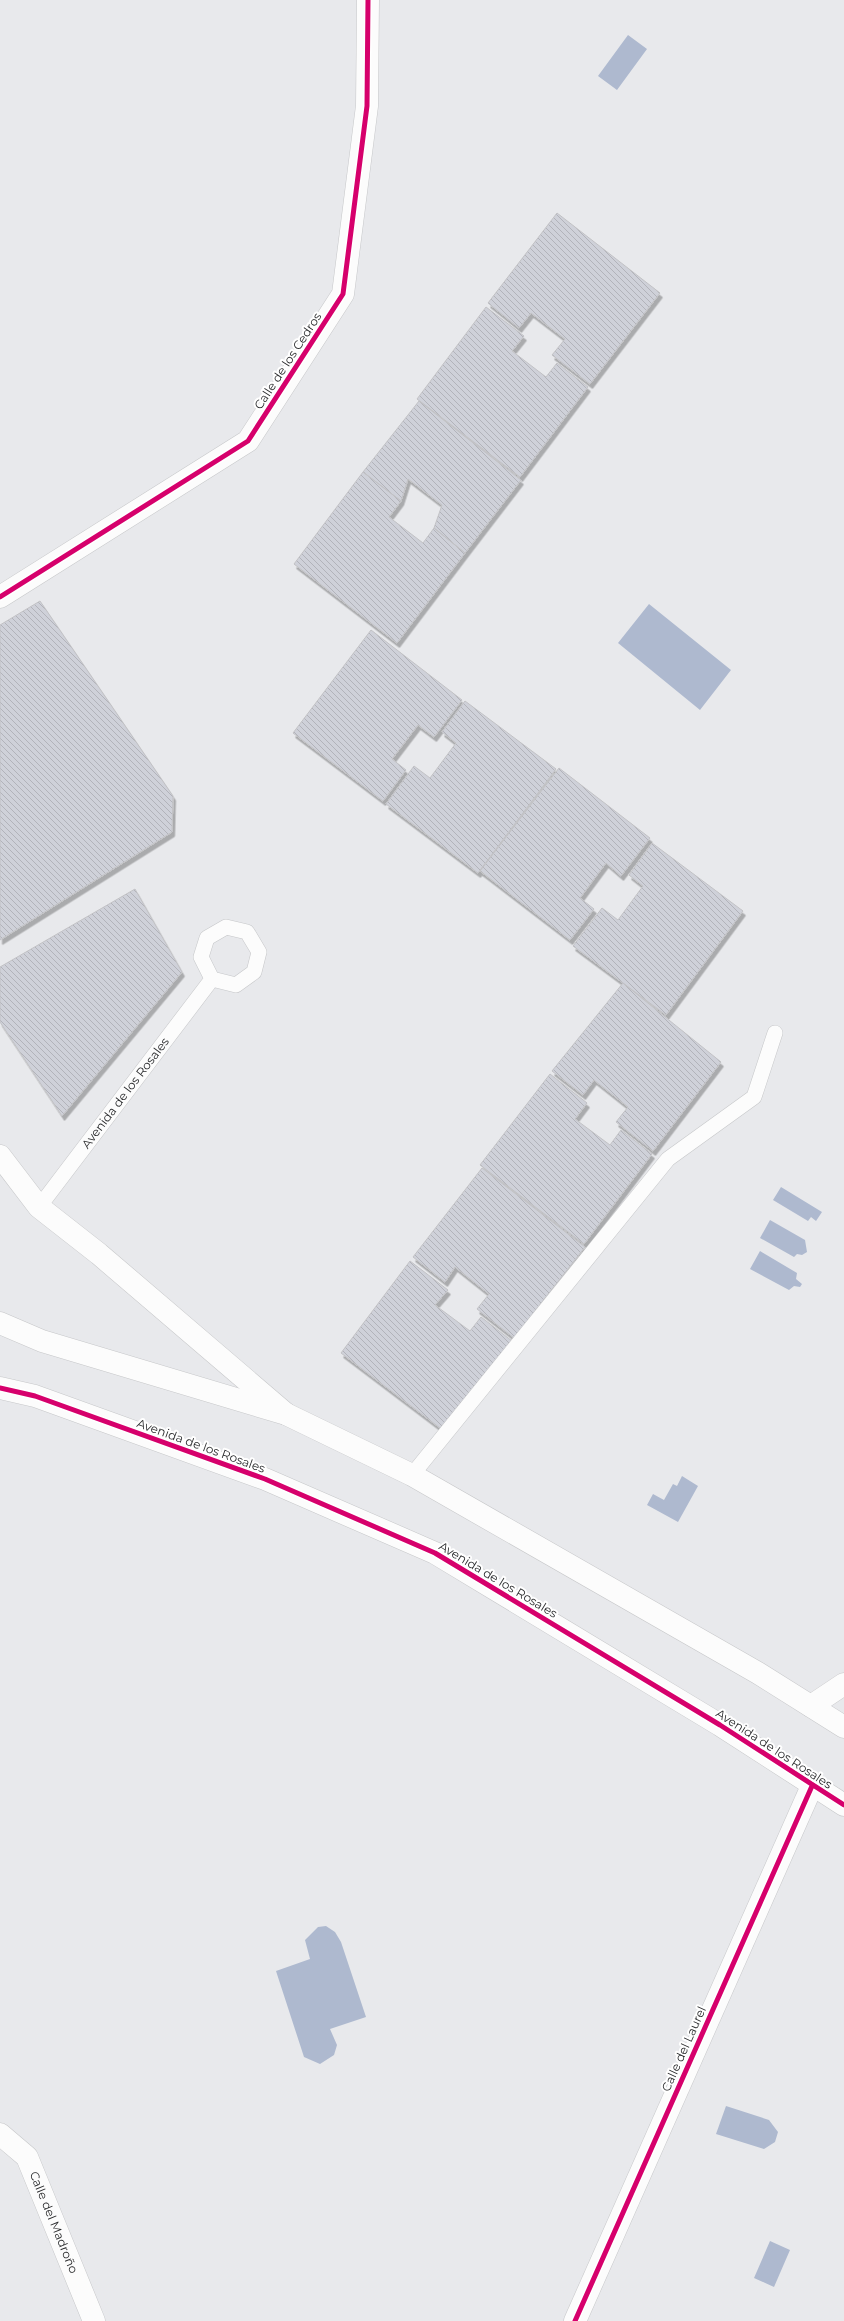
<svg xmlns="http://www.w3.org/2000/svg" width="844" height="2321" font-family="Montserrat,sans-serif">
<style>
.water{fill:#aeb9cf}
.building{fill:url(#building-back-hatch);stroke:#c2c2c5;filter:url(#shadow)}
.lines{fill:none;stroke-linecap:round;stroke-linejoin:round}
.service-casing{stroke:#c6c7c9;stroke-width:16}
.minor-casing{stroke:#c6c7c9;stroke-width:23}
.tertiary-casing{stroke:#c6c7c9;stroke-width:23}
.service{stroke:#fcfcfc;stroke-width:15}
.minor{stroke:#fcfcfc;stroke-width:22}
.tertiary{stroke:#fcfcfc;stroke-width:22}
.cycleway-casing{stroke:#fff;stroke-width:8}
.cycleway{stroke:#d6006c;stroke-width:5}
.labels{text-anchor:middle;stroke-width:4;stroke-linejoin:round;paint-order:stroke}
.street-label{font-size:12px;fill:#28292b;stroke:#fff}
</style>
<defs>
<pattern id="building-back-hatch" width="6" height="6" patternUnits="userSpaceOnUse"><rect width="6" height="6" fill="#cfd1d9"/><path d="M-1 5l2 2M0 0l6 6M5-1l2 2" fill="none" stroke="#b2b3ba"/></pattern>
<filter id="shadow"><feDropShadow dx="2.5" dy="4.5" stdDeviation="0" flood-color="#0004"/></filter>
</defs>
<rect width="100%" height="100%" fill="#e8e9ec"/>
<path class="water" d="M 628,35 L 647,49 L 617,90 L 598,76 Z
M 649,604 L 731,670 L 700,710 L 618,643 Z
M 781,1187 L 822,1212 L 816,1221 L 811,1217 L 808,1221 L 773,1200 Z
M 770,1220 L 805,1240 L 807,1252 L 802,1255 L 797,1254 L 794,1257 L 760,1238 Z
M 760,1251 L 797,1273 L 796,1279 L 802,1284 L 800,1287 L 794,1286 L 789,1290 L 750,1269 Z
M 682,1476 L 698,1486 L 678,1522 L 647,1505 L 653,1494 L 664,1500 L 673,1484 L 677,1486 Z
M 326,1926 L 335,1932 L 341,1942 L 366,2017 L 330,2029 L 337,2045 L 334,2055 L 320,2064 L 304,2057 L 276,1971 L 310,1959 L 305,1940 L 318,1927 Z
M 726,2106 L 769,2120 L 778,2132 L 775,2142 L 764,2149 L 716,2134 Z
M 770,2241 L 790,2250 L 774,2287 L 754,2278 Z"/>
<path class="building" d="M 557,213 L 660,293 L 590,384 L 552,355 L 565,339 L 531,313 L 519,328 L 488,303 Z
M 486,307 L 524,336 L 512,351 L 546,377 L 557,363 L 588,387 L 520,477 L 417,399 Z
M 419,401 L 521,480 L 465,553 L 434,528 L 442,505 L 408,479 L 401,501 L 363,472 Z
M 363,472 L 401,501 L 389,517 L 423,543 L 434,528 L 465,553 L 397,643 L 294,564 Z
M 40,601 L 173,796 L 172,832 L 0,940 L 0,625 Z
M 371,630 L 462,700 L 434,737 L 418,725 L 392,759 L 406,770 L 383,801 L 293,733 Z
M 465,701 L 556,769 L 478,873 L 386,804 L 414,766 L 430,778 L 456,743 L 442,732 Z
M 559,768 L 650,838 L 621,876 L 606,863 L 580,898 L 594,909 L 570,940 L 480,871 Z
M 652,843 L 743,911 L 666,1015 L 573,946 L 602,908 L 618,920 L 643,886 L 629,875 Z
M 135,889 L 182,972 L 62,1116 L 0,1022 L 0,967 Z
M 623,983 L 721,1062 L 653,1151 L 616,1122 L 628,1107 L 594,1080 L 583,1095 L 552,1071 Z
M 550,1074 L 587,1103 L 575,1119 L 610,1145 L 621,1130 L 652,1154 L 584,1244 L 480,1165 Z
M 482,1168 L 585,1247 L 514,1338 L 477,1309 L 489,1294 L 455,1267 L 445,1282 L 413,1257 Z
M 410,1261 L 448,1290 L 435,1305 L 470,1331 L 481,1317 L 512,1341 L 444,1431 L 341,1353 Z"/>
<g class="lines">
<g class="service-casing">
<g id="service">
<path id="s1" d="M 39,1207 L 212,979 L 236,985 L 254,972 L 259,952 L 247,932 L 226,927 L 207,938 L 201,957 L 212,979"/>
<path d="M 412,1475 L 668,1159 L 754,1097 L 775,1033"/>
</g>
</g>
<g class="minor-casing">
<g id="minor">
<path d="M 0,597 L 248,441 L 343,294 L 367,106 L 368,0"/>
<path d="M 0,1156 L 39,1207 L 99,1254 L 286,1414"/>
<path d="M 811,1706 L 844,1684"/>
<path id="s2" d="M 0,2134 L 27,2157 L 94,2321"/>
<path d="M 575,2321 L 812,1786"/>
</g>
</g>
<g class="tertiary-casing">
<path id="tertiary" d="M 0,1323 L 42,1341 L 286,1414 L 412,1475 L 758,1673 L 844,1727
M 0,1388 L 35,1396 L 265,1479 L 435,1553 L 720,1725 L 844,1805"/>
</g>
<use href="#service" class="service"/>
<use href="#minor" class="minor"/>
<use href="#tertiary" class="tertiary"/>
<g class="cycleway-casing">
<path id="cycleway" d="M 0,597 L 248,441 L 343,294 L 367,106 L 368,0
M 0,1388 L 35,1396 L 265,1479 L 435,1553 L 720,1725 L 844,1805
M 575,2321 L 812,1786"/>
</g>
<use href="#cycleway" class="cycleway"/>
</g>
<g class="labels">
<g class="street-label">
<text transform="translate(288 361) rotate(-57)" y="4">Calle de los Cedros</text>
<text dy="4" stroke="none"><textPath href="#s1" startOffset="143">Avenida de los Rosales</textPath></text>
<text transform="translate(201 1446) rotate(20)" y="4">Avenida de los Rosales</text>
<text transform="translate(498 1580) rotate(31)" y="4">Avenida de los Rosales</text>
<text transform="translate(774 1749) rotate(33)" y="4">Avenida de los Rosales</text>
<text transform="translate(684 2049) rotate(-66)" y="4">Calle del Laurel</text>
<text dy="4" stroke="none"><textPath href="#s2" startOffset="106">Calle del Madroño</textPath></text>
</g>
</g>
</svg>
